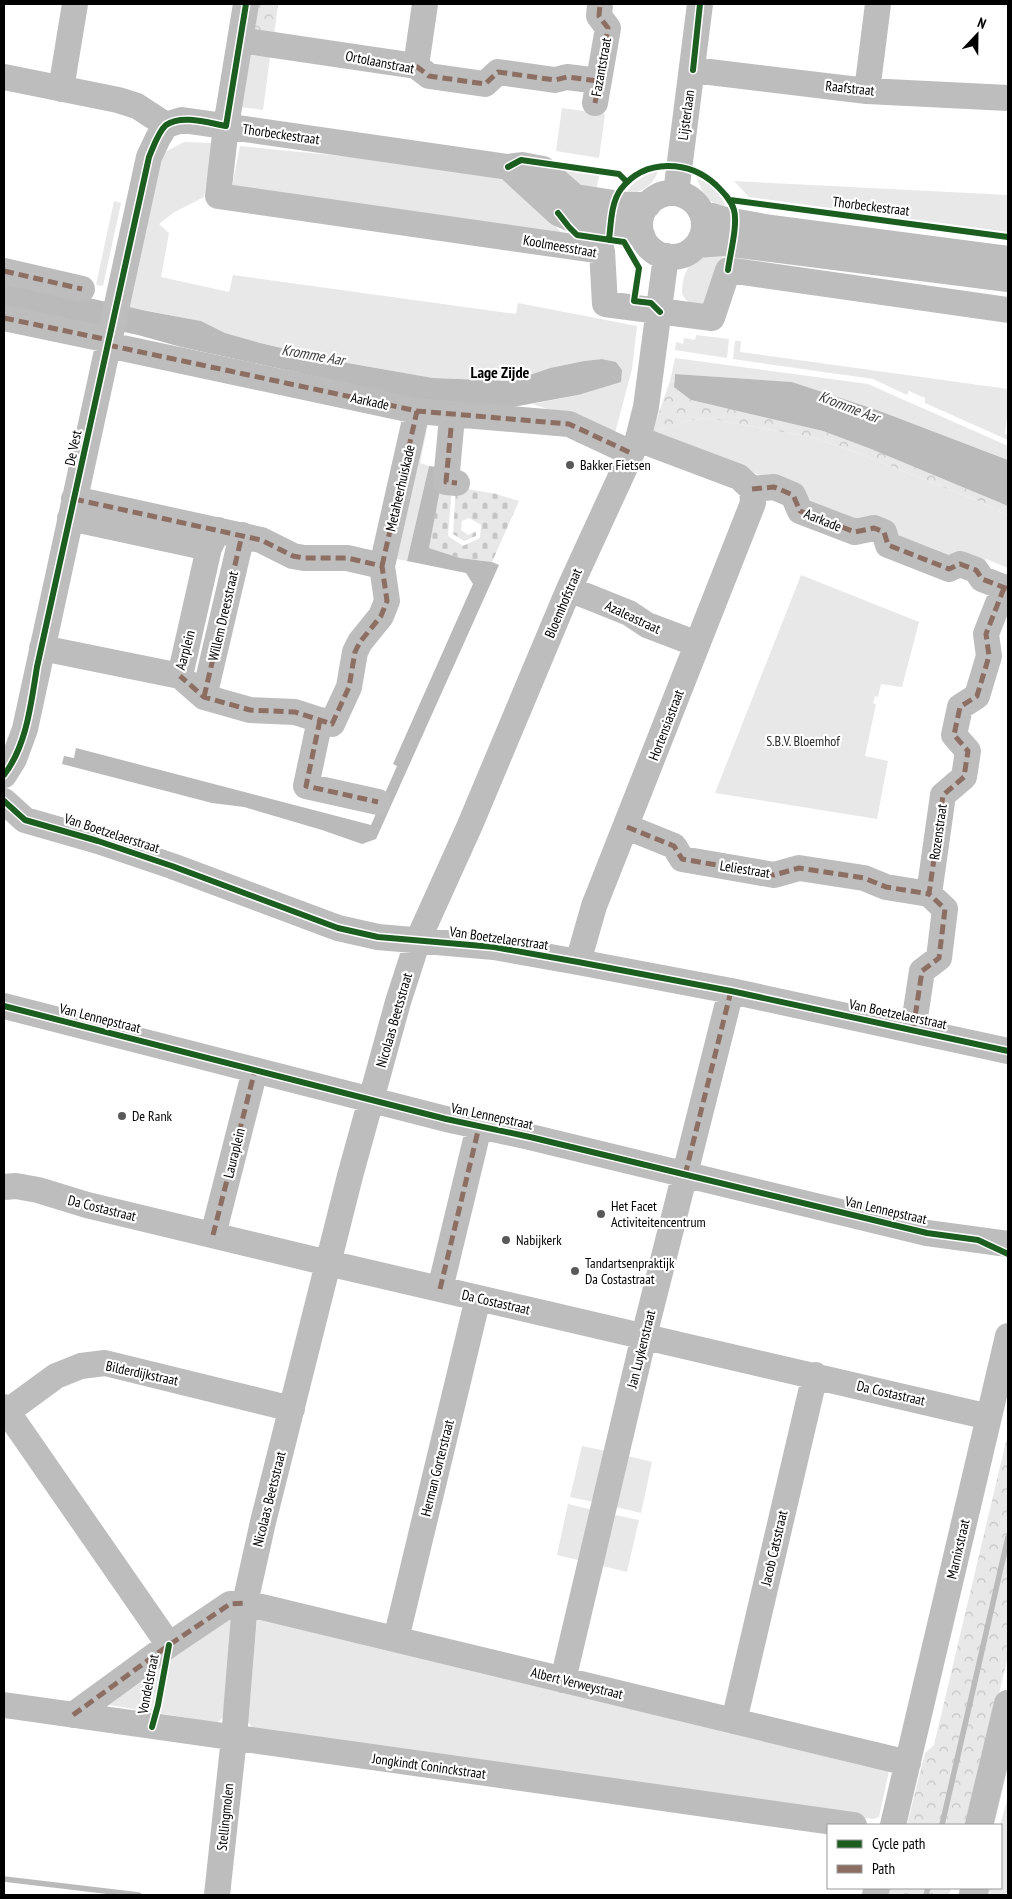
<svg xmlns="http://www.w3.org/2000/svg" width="1012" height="1899" font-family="'PT Sans Narrow',sans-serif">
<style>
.green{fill:#e8e8e8}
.forest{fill:url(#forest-crowns)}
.cemetery{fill:url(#cemetery-stones)}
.water{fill:#bababa}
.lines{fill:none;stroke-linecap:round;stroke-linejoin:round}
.stream{stroke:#bababa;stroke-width:5.5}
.major-casing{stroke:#dbdbdb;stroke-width:29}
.minor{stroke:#bdbdbd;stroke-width:26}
.major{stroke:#bdbdbd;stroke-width:28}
.quiet{stroke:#8d6e63;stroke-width:5;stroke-dasharray:10 5;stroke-linecap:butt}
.cycleway-casing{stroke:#fff;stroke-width:9}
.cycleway{stroke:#1b5e20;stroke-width:6}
.poi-dot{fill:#595959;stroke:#fff;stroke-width:2}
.labels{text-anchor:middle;stroke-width:4.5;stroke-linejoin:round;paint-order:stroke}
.street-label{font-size:14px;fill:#000;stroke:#fff}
.poi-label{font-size:14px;fill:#000;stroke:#fff;text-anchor:start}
.park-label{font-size:14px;fill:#2d2d2d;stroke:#fff}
.water-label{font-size:15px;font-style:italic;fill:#3e3e3e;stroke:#fff}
.quarter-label{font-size:16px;font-weight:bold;fill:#000;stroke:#fff}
</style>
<defs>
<pattern id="forest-crowns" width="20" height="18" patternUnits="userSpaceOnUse" patternTransform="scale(1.25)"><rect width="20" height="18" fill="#e8e8e8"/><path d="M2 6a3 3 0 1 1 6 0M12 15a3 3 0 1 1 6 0" fill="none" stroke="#c5c5c5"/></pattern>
<pattern id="cemetery-stones" width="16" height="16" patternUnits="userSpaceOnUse" patternTransform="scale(1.25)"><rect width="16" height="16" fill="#e8e8e8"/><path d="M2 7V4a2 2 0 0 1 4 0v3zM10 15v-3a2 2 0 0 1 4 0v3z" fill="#c5c5c5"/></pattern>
</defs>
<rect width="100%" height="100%" fill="#fff"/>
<path class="green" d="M 250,55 L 270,57 L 263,110 L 240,107 Z
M 562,108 L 605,114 L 599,158 L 556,151 Z
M 184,142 L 213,143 L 204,197 L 173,213 L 159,224 L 169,233 L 161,277 L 229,292 L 233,275 L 516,314 L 518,303 L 637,326 L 632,369 L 614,437 L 585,421 L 532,404 L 578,395 L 622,370 L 616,362 L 602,359 L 584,361 L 550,368 L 512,381 L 433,378 L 342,362 L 260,343 L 225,333 L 201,321 L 128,307 L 163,153 Z
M 240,146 L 361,158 L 477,174 L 508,181 L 526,194 L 569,241 L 231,192 Z
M 555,169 L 599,176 L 595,196 Z
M 658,171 C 653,187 639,193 624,195 C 633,182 643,175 658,171 Z
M 697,178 C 712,184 722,195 728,211 C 712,204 702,196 697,178 Z
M 734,181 L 1008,195 L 1008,232 L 749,197 Z
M 114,201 L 121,203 L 103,286 L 96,285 Z
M 724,253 L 711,298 L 701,306 C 693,304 685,303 682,293 C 683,261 697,257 724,253 Z
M 696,335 L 729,339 L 727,358 L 675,350 L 676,342 L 683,344 L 684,338 L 695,340 Z
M 735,341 L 741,341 L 740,352 L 1008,389 L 1008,409 L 1005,434 L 1008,434 L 1008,440 L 925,403 L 925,398 L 909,391 L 907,395 L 873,379 L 733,359 Z
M 675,358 L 868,384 L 1008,446 L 1008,460 L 877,410 L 792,382 L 675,374 L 674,382 L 670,381 Z
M 707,418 L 815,438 L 858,453 L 978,501 L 1008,516 L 1008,568 L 986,559 L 984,566 L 947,562 L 805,503 L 799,491 L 652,432 L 686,421 Z
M 421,422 L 428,424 L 420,463 L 429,466 L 407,561 L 392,558 Z
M 801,575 L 919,622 L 902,687 L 881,684 L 878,697 L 875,696 L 873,703 L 876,704 L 865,756 L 888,761 L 877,819 L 715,793 Z
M 582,1446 L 611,1452 L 599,1503 L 570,1497 Z
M 624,1455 L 652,1462 L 641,1513 L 612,1506 Z
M 568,1504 L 597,1511 L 586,1562 L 557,1555 Z
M 610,1514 L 639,1520 L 627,1572 L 598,1565 Z
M 232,1616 L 223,1717 L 217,1723 L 104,1704 Z
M 257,1618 L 890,1766 L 879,1817 L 873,1819 L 566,1779 L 253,1728 L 248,1722 Z
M 1008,1797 L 1008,1895 L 982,1895 L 983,1888 L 1001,1888 L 1000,1825 Z"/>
<path class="forest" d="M 256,4 L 278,4 L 274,36 L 251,31 Z
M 670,381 L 674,382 L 675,387 L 691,400 L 823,431 L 871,449 L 1008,506 L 1008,516 L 978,501 L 858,453 L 815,438 L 707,418 L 686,421 L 652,432 Z
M 1008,1433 L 1008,1657 L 966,1825 L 907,1825 L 925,1753 L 934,1745 Z
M 885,1888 L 951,1888 L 949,1895 L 884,1895 Z"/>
<path class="cemetery" d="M 440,486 L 452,487 L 448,536 L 463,546 L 480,538 L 481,525 L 469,518 L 462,521 L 461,530 L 468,535 L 476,531 L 476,536 L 464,541 L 453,534 L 456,487 L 496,494 L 519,501 L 492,562 L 460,558 L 429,548 Z"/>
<path class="water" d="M 4,279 L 147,311 L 201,321 L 225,333 L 260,343 L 342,362 L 433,378 L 512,381 L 550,368 L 584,361 L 602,359 L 616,362 L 622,370 L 621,382 L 578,395 L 513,407 L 431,402 L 181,347 L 138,335 L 4,306 Z
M 675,374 L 792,382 L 877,410 L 1008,460 L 1008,506 L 871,449 L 823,431 L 691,400 L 674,387 Z
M 429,466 L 444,468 L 429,548 L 460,558 L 492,562 L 499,565 L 376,839 L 362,844 L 322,830 L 244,807 L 212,803 L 62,764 L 64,756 L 74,758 L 76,748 L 371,825 L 397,766 L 393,764 L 473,584 L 466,573 L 407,561 Z"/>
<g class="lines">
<path class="stream" d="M 942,1825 L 1008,1537
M 4,1879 L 139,1895
M 926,1895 L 928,1888"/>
<g class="major-casing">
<path id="major" d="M 979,1825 L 1008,1704
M 973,1895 L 975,1888"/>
</g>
<path class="minor" d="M 246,4 L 226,126 L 218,196 L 602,251 L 605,304 L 712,318 L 728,270 L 1008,310
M 240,40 L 416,66 L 429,76 L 485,84 L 498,72 L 555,80 L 567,77 L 599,81
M 416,66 L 425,4
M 693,70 L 867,91 L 1008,98
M 4,77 L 118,100 L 137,106 L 166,125
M 61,89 L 75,4
M 867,91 L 878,4
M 595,103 L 608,28 L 599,16 L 600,4
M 166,125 L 182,120 L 508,167 L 522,165 L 543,169 L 575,197 L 627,205 L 648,205
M 508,167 L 558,213 L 574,220 L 623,228 L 642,235
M 676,193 L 700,4
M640 225a32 32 0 1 1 64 0a32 32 0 1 1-64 0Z
M 702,213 L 721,219 L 771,228 L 1008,259
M 697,245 L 723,243 L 1008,279
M 4,271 L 82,289
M 4,318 L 109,340
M 108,345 L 417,411 L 569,424 L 631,453
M 451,428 L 446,482 L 457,483
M 638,439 L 739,477 L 752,489 L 774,487 L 793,495 L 800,511 L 855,532 L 874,528 L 884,532 L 888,545 L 949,569 L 960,564 L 976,570 L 982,579 L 1008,589
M 74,499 L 261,540 L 293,556 L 304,558 L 347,558 L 382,566 L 387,601 L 381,616 L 360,642 L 355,652 L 349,687 L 332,724 L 295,712 L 250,710 L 204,697 L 180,676
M 70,518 L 209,548
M 382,566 L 417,411
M 569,589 L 629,613 L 647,625 L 697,644
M 42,648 L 180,676 L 209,548 L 218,530
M 204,697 L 242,535
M 320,720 L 306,786 L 378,802
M 4,775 L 14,759 L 25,729 L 149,157 L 158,138 L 166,125
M 4,801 L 25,820 L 98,841 L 172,866 L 338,928 L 378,937 L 494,947 L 578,962 L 731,991 L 1008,1051
M 627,827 L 674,846 L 682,859 L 774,875 L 799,868 L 864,878 L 886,887 L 929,894
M 578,962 L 594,906 L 753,503 L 752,489
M 4,1006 L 446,1119 L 530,1137 L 927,1233 L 1008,1244
M 913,1030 L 922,971 L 939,958 L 945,909 L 929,894 L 943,795 L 964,777 L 968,751 L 954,735 L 960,707 L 977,696 L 989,656 L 986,634 L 1004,588
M 4,1187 L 16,1186 L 38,1190 L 87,1205 L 328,1263 L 989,1417
M 213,1235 L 255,1070
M 440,1289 L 479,1127
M 4,1407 L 169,1645
M 4,1414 L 56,1376 L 81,1366 L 105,1363 L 292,1409
M 396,1639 L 478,1298
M 563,1680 L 644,1336 L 731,991
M 4,1705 L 854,1825
M 73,1715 L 169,1645 L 230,1604 L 245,1603 L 908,1763
M 734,1721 L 815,1375
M 893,1825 L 1008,1336
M 217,1895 L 234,1738 L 245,1603 L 263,1522 L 350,1176 L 398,1002 L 418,940 L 470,825 L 569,589 L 638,439 L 646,407 L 666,256
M 875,1895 L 877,1888"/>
<use href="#major" class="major"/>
<path class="quiet" d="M 416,66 L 429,76 L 485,84 L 498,72 L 555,80 L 567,77 L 599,81
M 595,103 L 608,28 L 599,16 L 600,4
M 4,271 L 82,289
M 4,318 L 109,340
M 108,345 L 417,411 L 569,424 L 631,453
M 451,428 L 446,482 L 457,483
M 752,489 L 774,487 L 793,495 L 800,511 L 855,532 L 874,528 L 884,532 L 888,545 L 949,569 L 960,564 L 976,570 L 982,579 L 1008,589
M 74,499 L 261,540 L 293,556 L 304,558 L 347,558 L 382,566 L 387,601 L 381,616 L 360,642 L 355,652 L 349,687 L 332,724 L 295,712 L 250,710 L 204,697 L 180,676
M 382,566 L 417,411
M 204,697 L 242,535
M 320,720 L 306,786 L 378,802
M 627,827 L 674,846 L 682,859 L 774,875 L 799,868 L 864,878 L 886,887 L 929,894
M 913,1030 L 922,971 L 939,958 L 945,909 L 929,894 L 943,795 L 964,777 L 968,751 L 954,735 L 960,707 L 977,696 L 989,656 L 986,634 L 1004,588
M 685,1175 L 731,991
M 213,1235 L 255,1070
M 440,1289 L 479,1127
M 73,1715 L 169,1645 L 230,1604 L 245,1603"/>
<g class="cycleway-casing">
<path id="cycleway" d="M 693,70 L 700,4
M 508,167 L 521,160 L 619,174 L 627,182
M 730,200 L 1008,237
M 558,213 L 569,227 L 577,235 L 624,242 L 639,268 L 634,301 L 651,303 L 660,312
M 609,240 C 611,224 611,202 621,189 C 645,158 689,160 716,185 C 723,192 731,200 734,210 C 738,225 730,254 728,270
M 4,775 C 27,745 31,703 37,667 L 149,157 C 153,148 158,132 166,125 C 182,114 209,123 226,126 L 246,4
M 4,801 L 25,820 L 98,841 L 172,866 L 338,928 L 378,937 L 494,947 L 578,962 L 731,991 L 1008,1051
M 4,1006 L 446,1119 L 530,1137 L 927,1233 L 978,1240 L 1008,1254
M 152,1727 L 158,1705 L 169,1645"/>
</g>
<use href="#cycleway" class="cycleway"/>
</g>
<g class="poi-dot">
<circle cx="570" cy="465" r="5"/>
<circle cx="122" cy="1116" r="5"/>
<circle cx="601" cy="1214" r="5"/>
<circle cx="506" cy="1240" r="5"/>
<circle cx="575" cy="1271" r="5"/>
</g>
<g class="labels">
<g class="street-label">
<text transform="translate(380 62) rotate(11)" y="5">Ortolaanstraat</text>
<text transform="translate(601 67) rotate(-80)" y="5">Fazantstraat</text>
<text transform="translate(850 88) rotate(6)" y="5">Raafstraat</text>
<text transform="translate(686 115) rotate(-82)" y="5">Lijsterlaan</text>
<text transform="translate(281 134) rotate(8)" y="5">Thorbeckestraat</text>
<text transform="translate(871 206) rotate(7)" y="5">Thorbeckestraat</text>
<text transform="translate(560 246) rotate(10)" y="5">Koolmeesstraat</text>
<text transform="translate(370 401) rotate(12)" y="5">Aarkade</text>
<text transform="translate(73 448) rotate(-78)" y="5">De Vest</text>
<text transform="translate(400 488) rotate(-77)" y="5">Metaheerhuiskade</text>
<text transform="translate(823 520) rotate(22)" y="5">Aarkade</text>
<text transform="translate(563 603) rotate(-67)" y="5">Bloemhofstraat</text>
<text transform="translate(223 616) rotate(-77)" y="5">Willem Dreesstraat</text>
<text transform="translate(633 617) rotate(25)" y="5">Azaleastraat</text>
<text transform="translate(185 650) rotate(-75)" y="5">Aarplein</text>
<text transform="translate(666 725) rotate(-69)" y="5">Hortensiastraat</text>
<text transform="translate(938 832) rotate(-82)" y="5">Rozenstraat</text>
<text transform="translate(112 833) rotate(18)" y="5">Van Boetzelaerstraat</text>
<text transform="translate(745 869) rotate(9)" y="5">Leliestraat</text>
<text transform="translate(499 938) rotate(8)" y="5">Van Boetzelaerstraat</text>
<text transform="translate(898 1014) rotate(12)" y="5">Van Boetzelaerstraat</text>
<text transform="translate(100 1018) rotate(14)" y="5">Van Lennepstraat</text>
<text transform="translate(394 1020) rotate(-74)" y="5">Nicolaas Beetsstraat</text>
<text transform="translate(492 1116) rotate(12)" y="5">Van Lennepstraat</text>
<text transform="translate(234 1153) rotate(-76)" y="5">Lauraplein</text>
<text transform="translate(102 1208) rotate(14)" y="5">Da Costastraat</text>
<text transform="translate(886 1210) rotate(13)" y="5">Van Lennepstraat</text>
<text transform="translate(496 1302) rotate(13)" y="5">Da Costastraat</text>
<text transform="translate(641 1349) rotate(-76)" y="5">Jan Luykenstraat</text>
<text transform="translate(142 1373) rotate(12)" y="5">Bilderdijkstraat</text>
<text transform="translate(891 1393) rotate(13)" y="5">Da Costastraat</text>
<text transform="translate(437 1468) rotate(-76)" y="5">Herman Gorterstraat</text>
<text transform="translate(269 1499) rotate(-76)" y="5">Nicolaas Beetsstraat</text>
<text transform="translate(774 1548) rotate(-77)" y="5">Jacob Catsstraat</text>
<text transform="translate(958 1549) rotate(-77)" y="5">Marnixstraat</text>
<text transform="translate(577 1683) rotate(14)" y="5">Albert Verweystraat</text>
<text transform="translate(148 1684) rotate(-79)" y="5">Vondelstraat</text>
<text transform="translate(429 1766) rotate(8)" y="5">Jongkindt Coninckstraat</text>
<text transform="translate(225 1817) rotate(-84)" y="5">Stellingmolen</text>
</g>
<g class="poi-label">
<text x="580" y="470">Bakker Fietsen</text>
<text x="132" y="1121">De Rank</text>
<text x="611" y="1211">Het Facet<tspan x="611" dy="16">Activiteitencentrum</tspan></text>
<text x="516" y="1245">Nabijkerk</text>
<text x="585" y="1268">Tandartsenpraktijk<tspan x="585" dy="16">Da Costastraat</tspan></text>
</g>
<g class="park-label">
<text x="803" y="746">S.B.V. Bloemhof</text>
</g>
<g class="water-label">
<text transform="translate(313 355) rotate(10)" y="5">Kromme Aar</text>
<text transform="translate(849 407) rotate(21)" y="5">Kromme Aar</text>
</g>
<g class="quarter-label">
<text x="500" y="378">Lage Zijde</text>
</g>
</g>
<rect width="1012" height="1899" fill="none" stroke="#000000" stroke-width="10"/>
<rect x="827" y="1824" width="175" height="65" fill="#ffffff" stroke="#999999"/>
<rect x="837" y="1840" width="25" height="8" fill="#1b5e20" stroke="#999999"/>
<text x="872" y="1849" font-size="15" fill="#000000">Cycle path</text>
<rect x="837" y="1865" width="25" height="8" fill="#8d6e63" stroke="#999999"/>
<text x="872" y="1874" font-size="15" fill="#000000">Path</text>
<g transform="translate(977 35) rotate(22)" stroke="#ffffff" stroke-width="4" paint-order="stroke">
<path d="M0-4L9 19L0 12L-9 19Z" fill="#000000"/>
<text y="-8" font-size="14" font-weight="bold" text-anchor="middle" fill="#000000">N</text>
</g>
</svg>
